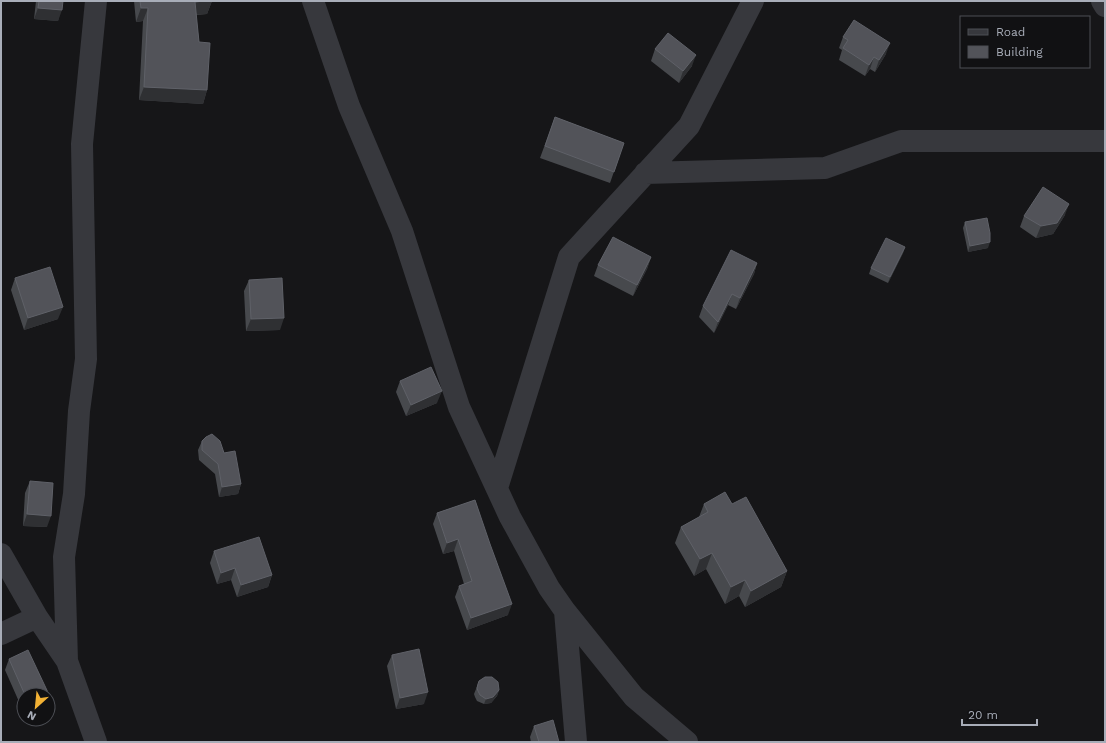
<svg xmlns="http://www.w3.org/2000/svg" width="1106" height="743" font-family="'Work Sans',sans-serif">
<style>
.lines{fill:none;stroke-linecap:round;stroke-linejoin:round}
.minor{stroke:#37383d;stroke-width:22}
.wall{fill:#47494d}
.shaded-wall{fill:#2f3033}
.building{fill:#525359;stroke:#5f6168}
</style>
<rect width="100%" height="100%" fill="#161618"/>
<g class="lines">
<path class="minor" d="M 313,1 L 349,106 L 402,231 L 459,407 L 510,517 L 549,588 L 565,611 L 576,742
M 1102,1 L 1105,6
M 645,173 L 825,168 L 901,141 L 1105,141
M 497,488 L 569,257 L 689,126 L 753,1
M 1,554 L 37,617 L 67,661 L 96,742
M 565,611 L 634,697 L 687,742
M 1,634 L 37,617
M 67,661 L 64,557 L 74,494 L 79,411 L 86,359 L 82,144 L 96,1"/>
</g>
<path class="wall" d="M 36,1 L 63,1 L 58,21 L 34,19 Z
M 134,1 L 212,1 L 207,14 L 196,15 L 199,42 L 207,90 L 203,104 L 139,100 L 143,21 L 136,22 Z
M 843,37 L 886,54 L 875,72 L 870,69 L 865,76 L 839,60 L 842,50 L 839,48 Z
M 655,49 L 692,66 L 679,83 L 651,61 Z
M 555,117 L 624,143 L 610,183 L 540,158 Z
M 1065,215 L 1053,234 L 1036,238 L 1020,227 L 1024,216 Z
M 965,222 L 988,248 L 968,252 L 963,228 Z
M 905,247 L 903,253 L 888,283 L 869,274 L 871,268 Z
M 651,257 L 647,269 L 633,296 L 594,276 L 598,265 Z
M 757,263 L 754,274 L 736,309 L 728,305 L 714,333 L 699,317 L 703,306 Z
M 15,278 L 58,319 L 24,330 L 11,290 Z
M 249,280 L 280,330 L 246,331 L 244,291 Z
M 400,381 L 437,403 L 406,416 L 396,392 Z
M 202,441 L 224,453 L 241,484 L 238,494 L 219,497 L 215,474 L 199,460 L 198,450 Z
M 30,481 L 47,527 L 23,526 L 25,493 Z
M 475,500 L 508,615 L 467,630 L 455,597 L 459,586 L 464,584 L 454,551 L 443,554 L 433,524 L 437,513 Z
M 704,504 L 732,504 L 787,571 L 781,587 L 745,607 L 739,596 L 725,604 L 706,569 L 694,576 L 675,543 L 681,527 L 699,517 Z
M 214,551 L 272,575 L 268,587 L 237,597 L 231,580 L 217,584 L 210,563 Z
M 392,655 L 424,704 L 396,709 L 387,666 Z
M 9,659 L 48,695 L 24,695 L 24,713 L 5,670 Z
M 478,684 L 499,690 L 497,696 L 491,703 L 484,704 L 477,701 L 475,697 L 474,694 Z
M 534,726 L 559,742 L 531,742 L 530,737 Z"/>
<path class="shaded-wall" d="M 204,1 L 212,1 L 207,14 L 190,15 L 195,2 Z
M 38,8 L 62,10 L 58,21 L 34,19 Z
M 141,8 L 148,8 L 143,21 L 136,22 Z
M 890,43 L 886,54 L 875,72 L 879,60 Z
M 696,55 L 692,66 L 679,83 L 683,71 Z
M 874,57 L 870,69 L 865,76 L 869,65 Z
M 144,87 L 207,90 L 203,104 L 139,100 Z
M 1069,204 L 1065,215 L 1053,234 L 1036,238 L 1041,226 Z
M 990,242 L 988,248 L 968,252 L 970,246 Z
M 905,247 L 903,253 L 888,283 L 890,277 Z
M 651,257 L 647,269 L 633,296 L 637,285 Z
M 757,263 L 754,274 L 736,309 L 740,298 Z
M 732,294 L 728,305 L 714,333 L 718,322 Z
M 63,307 L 58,319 L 24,330 L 28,318 Z
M 284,318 L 280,330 L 246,331 L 251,319 Z
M 442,391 L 437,403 L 406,416 L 411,405 Z
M 241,484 L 238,494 L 219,497 L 222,487 Z
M 27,514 L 51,516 L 47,527 L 23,526 Z
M 458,539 L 454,551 L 443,554 L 447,543 Z
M 712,553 L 706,569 L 694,576 L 700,559 Z
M 235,568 L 231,580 L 217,584 L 221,573 Z
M 787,571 L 781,587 L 745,607 L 751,591 Z
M 272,575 L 268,587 L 237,597 L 241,585 Z
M 745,580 L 739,596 L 725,604 L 731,587 Z
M 512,604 L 508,615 L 467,630 L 471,618 Z
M 499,690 L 497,696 L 491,703 L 484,704 L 486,699 Z
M 428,692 L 424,704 L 396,709 L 400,698 Z
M 52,701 L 48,711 L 48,702 Z"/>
<path class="building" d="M 39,1 L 63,1 L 62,10 L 38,8 Z
M 140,1 L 204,1 L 195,2 L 199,42 L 210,43 L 207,90 L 144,87 L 148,8 L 141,8 Z
M 854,20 L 890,43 L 879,60 L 874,57 L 869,65 L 843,48 L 848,40 L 843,37 Z
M 668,33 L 696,55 L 683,71 L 655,49 Z
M 555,117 L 624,143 L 614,172 L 545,146 Z
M 1043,187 L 1069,204 L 1057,223 L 1041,226 L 1024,216 Z
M 987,218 L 990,233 L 990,242 L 970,246 L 965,222 Z
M 613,237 L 651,257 L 637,285 L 598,265 Z
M 886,238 L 905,247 L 890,277 L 871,268 Z
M 731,250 L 757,263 L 740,298 L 732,294 L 718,322 L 703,306 Z
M 50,267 L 63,307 L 28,318 L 15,278 Z
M 282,278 L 284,318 L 251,319 L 249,280 Z
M 431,367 L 442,391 L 411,405 L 400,381 Z
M 212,434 L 220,441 L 224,453 L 235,451 L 241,484 L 222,487 L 218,464 L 202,450 L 202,441 L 206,437 Z
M 30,481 L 53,483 L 51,516 L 27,514 Z
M 725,492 L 732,504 L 746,497 L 787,571 L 751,591 L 745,580 L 731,587 L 712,553 L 700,559 L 681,527 L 708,512 L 704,504 Z
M 475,500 L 490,544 L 512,604 L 471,618 L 459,586 L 472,581 L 458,539 L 447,543 L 437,513 Z
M 259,537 L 272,575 L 241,585 L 235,568 L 221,573 L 214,551 Z
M 419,649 L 428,692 L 400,698 L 392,655 Z
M 28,650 L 52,701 L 48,702 L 48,695 L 25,695 L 9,659 Z
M 485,677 L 492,677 L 498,682 L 499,690 L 493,697 L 486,699 L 480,695 L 478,691 L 477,688 L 478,684 L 479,681 Z
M 553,720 L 559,742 L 539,742 L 534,726 Z"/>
<rect width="1106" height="743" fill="none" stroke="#a8adb8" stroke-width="4"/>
<rect x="960" y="16" width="130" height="52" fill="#111113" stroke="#4d4f55"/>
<rect x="968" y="29" width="20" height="6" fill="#37383d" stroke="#4d4f55"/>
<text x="996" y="36" font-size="12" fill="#a8adb8">Road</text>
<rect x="968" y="46" width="20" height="12" fill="#525359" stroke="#4d4f55"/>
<text x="996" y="56" font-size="12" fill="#a8adb8">Building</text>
<g transform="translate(36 707) rotate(207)"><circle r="19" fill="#111113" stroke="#4d4f55"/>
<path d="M0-3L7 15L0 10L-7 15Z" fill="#f2b134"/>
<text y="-6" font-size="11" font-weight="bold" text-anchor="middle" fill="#a8adb8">N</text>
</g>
<path d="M962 719v6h75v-6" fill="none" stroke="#a8adb8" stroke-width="2"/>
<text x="968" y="719" font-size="12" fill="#a8adb8" stroke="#111113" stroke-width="3" paint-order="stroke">20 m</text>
</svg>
